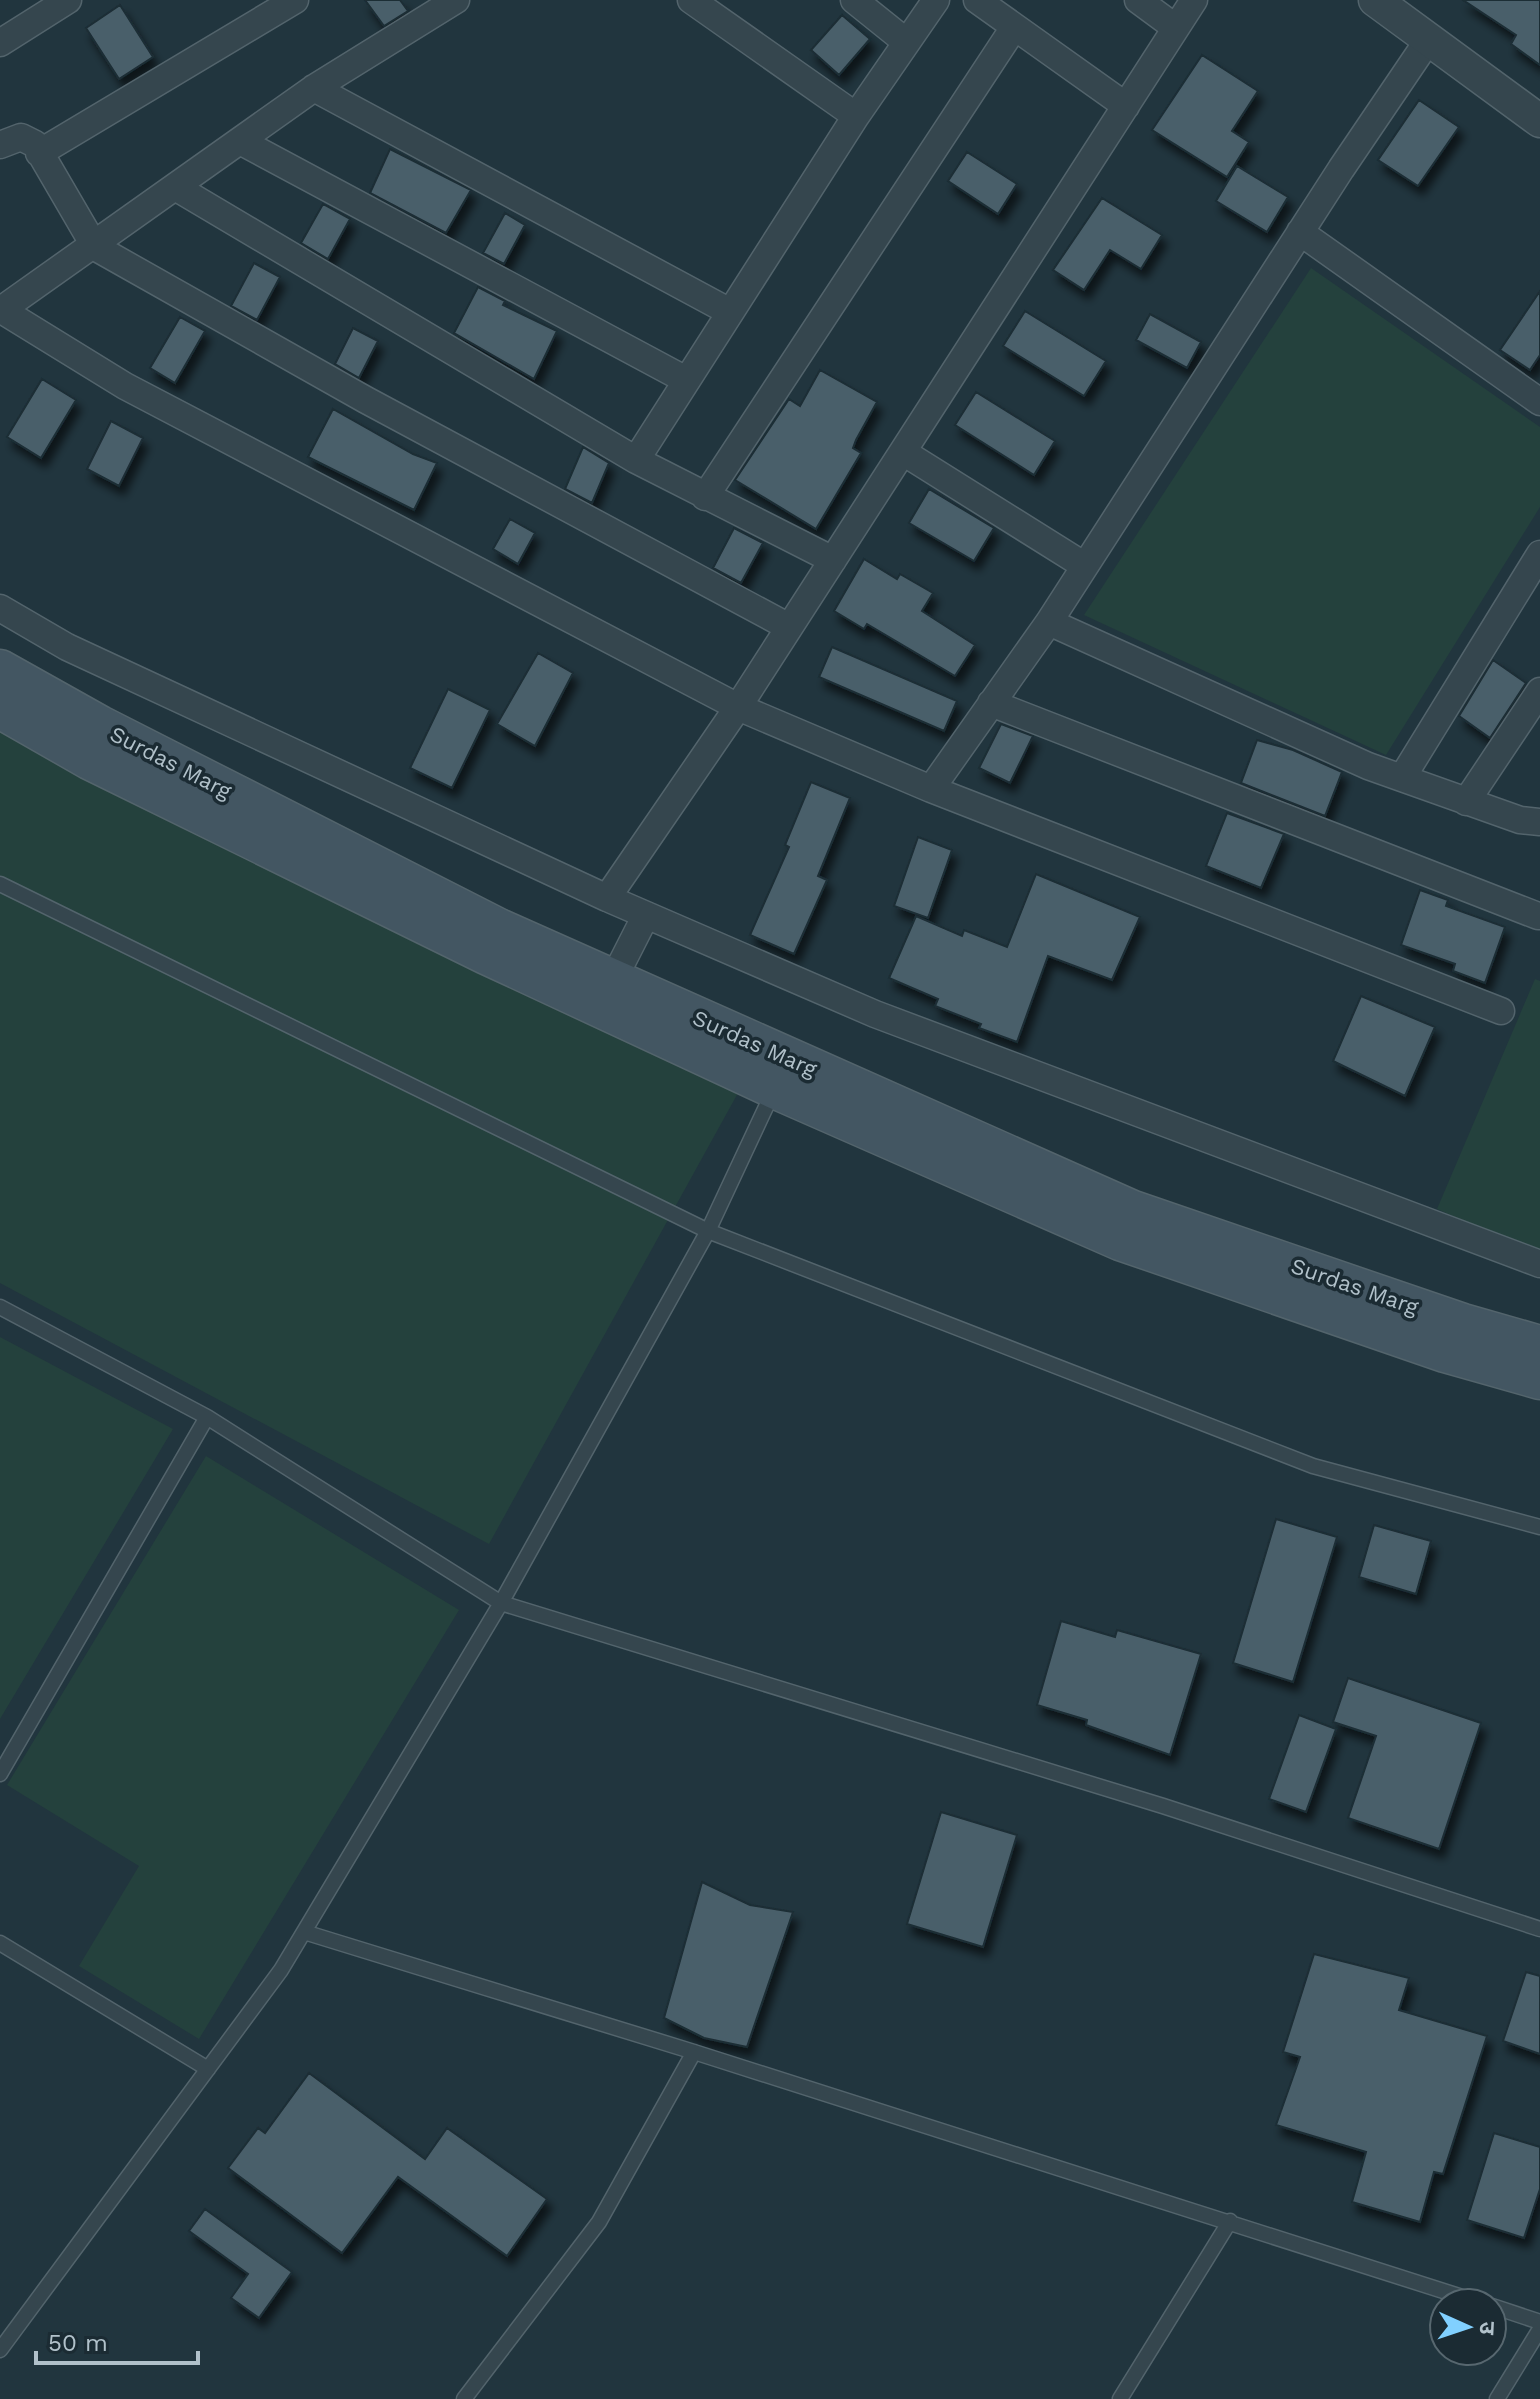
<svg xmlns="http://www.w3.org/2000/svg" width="1540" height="2399" font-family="'Work Sans','Noto Sans Devanagari',sans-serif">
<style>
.green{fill:#24413d}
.building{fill:#4a5f6a;stroke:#1c2d35;stroke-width:2;filter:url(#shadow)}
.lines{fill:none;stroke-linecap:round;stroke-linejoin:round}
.service-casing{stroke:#53646c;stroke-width:17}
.minor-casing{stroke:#53646c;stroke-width:29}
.tertiary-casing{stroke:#53646c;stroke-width:35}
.secondary-casing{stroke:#53646c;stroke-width:41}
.service{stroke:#35464e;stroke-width:14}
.minor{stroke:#35464e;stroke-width:26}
.tertiary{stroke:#35464e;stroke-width:32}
.secondary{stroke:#435662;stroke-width:38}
.labels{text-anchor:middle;stroke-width:7;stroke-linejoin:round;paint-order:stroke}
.street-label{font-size:22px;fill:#b1c1ca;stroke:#1b2b33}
</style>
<defs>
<filter id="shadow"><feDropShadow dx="5" dy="9" stdDeviation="4" flood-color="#0009"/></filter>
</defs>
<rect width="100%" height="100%" fill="#21353e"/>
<path class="green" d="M 1311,268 L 1540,427 L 1540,507 L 1386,755 L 1084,615 Z
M 0,720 L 738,1093 L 489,1544 L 0,1283 Z
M 1535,979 L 1540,981 L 1540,1254 L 1437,1209 Z
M 0,1337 L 173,1429 L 0,1719 Z
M 206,1456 L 459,1610 L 199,2039 L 79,1966 L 139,1866 L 7,1785 Z"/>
<path class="building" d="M 365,0 L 400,0 L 408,11 L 384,26 Z
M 1463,0 L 1540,0 L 1540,65 L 1511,44 L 1516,35 Z
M 120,5 L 153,57 L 119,79 L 86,28 Z
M 842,15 L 870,39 L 839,75 L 811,50 Z
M 1202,55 L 1258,91 L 1232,131 L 1249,142 L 1227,177 L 1152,130 Z
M 1419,100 L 1459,127 L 1418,186 L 1378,160 Z
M 390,149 L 471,190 L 446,233 L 370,193 Z
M 967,152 L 1017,184 L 998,214 L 948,181 Z
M 1237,166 L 1288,197 L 1267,232 L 1216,201 Z
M 1102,198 L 1162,235 L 1141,269 L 1110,250 L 1084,290 L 1053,270 Z
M 323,204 L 350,219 L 328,259 L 301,243 Z
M 505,213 L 525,225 L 504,264 L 483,253 Z
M 254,263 L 280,277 L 257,320 L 231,306 Z
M 478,287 L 505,301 L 503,305 L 557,331 L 534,379 L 454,333 Z
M 1540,291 L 1540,355 L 1530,370 L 1500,350 Z
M 1025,311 L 1106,361 L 1084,396 L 1003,346 Z
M 1150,314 L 1201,342 L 1187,368 L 1136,340 Z
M 180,317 L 205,331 L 175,383 L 150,368 Z
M 353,328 L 378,341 L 359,378 L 335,364 Z
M 820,370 L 877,402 L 856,440 L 853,448 L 861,453 L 816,529 L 735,480 L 789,399 L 800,406 Z
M 42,379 L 76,400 L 41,458 L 7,437 Z
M 976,392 L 1055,441 L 1034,475 L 955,425 Z
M 333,409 L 413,454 L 437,463 L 414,510 L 308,457 Z
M 111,421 L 143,438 L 119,486 L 87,469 Z
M 583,447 L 609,463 L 592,503 L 565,489 Z
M 929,489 L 994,528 L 974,561 L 909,523 Z
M 510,519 L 535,533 L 518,564 L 493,549 Z
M 734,528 L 763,543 L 741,583 L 713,568 Z
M 864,559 L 897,579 L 900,574 L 933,593 L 922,611 L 975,645 L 955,676 L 867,624 L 864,629 L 834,611 Z
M 832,647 L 957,701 L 944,731 L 819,677 Z
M 538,653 L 573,673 L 535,746 L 497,724 Z
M 1493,660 L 1526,683 L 1490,738 L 1459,716 Z
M 448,689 L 490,710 L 452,788 L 410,768 Z
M 1001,724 L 1033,736 L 1010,783 L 979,768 Z
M 1257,740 L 1293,750 L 1342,772 L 1325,816 L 1241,783 Z
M 811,782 L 850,798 L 818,876 L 827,880 L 794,954 L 750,935 L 789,847 L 785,845 Z
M 1227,813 L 1284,834 L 1261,888 L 1206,866 Z
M 918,837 L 952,850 L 928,918 L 894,906 Z
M 1036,874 L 1140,917 L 1112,980 L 1048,956 L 1017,1042 L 979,1028 L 981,1024 L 935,1006 L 938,999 L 889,978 L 916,916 L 962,936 L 964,930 L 1007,947 Z
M 1420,890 L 1448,900 L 1446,906 L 1505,927 L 1485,983 L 1453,971 L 1455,964 L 1401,945 Z
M 1361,996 L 1435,1027 L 1405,1096 L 1333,1061 Z
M 1276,1519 L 1337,1537 L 1293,1682 L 1233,1663 Z
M 1374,1525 L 1431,1541 L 1416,1594 L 1359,1577 Z
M 1061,1621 L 1115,1637 L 1117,1630 L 1201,1654 L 1170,1755 L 1086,1725 L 1087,1720 L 1037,1705 Z
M 1348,1678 L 1481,1723 L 1439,1849 L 1348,1818 L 1376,1736 L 1333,1722 Z
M 1299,1715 L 1336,1729 L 1306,1812 L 1269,1799 Z
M 941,1812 L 1017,1835 L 983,1947 L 907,1924 Z
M 702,1882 L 750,1905 L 793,1912 L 747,2047 L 704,2038 L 664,2018 Z
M 1314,1954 L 1409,1978 L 1399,2010 L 1487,2036 L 1443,2174 L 1434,2172 L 1420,2222 L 1352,2202 L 1366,2152 L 1276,2125 L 1300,2057 L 1283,2052 Z
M 1526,1972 L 1540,1976 L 1540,2054 L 1503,2041 Z
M 309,2073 L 425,2159 L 447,2128 L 547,2199 L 507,2256 L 398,2177 L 342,2253 L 228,2168 L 258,2128 L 265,2133 Z
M 1494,2133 L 1540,2147 L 1540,2189 L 1524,2238 L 1467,2220 Z
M 205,2209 L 292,2272 L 259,2318 L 231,2298 L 248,2274 L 189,2231 Z"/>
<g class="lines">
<g class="service-casing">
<path id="service" d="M 0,884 L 708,1231 L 1313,1466 L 1540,1527
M 0,1307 L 207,1417 L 501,1603 L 1163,1806 L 1540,1929
M 0,1774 L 207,1417
M 304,1932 L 694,2052 L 1481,2303
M 0,1943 L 208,2069
M 1492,2306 L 1540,2322
M 0,2350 L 281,1970 L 501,1603 L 708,1231 L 773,1092
M 464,2399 L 599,2222 L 694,2052
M 1120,2399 L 1230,2221
M 1497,2399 L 1540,2329"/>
</g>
<g class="minor-casing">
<path id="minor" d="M 691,0 L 856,116
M 854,0 L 905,41
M 977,0 L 1126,106
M 1138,0 L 1176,28
M 0,43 L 68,0
M 314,88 L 730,312
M 240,141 L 686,380
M 0,145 L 21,137 L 35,144 L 95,247 L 366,400 L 789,627
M 39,153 L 295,0
M 177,188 L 636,460 L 833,560
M 1300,232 L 1540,402
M 0,309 L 125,386 L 738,707 L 931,789 L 1501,1011
M 1,310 L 314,88 L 456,0
M 903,452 L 1085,566
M 636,460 L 856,116 L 936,0
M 705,497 L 1013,29
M 0,608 L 67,647 L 607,898 L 875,1014 L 1540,1264
M 1049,622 L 1368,766 L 1520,820 L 1540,822
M 991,703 L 1538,916
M 1402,778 L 1540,554
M 931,789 L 1049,622 L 1341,169 L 1429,39
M 1466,802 L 1540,691
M 607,898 L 738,707 L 1194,0
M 613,980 L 646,915"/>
</g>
<g class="tertiary-casing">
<path id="tertiary" d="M 1375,0 L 1540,121"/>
</g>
<g class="secondary-casing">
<path id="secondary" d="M 0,669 L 100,725 L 499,928 L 1133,1210 L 1463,1323 L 1540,1345
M 0,709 L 89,760 L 486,955 L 774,1089 L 1120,1241 L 1445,1353 L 1540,1380"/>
</g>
<use href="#service" class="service"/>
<use href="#minor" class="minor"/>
<use href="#tertiary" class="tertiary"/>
<use href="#secondary" class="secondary"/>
</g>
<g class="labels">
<g class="street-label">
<text transform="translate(171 762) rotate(27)" y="8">Surdas Marg</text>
<text transform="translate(755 1043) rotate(24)" y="8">Surdas Marg</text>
<text transform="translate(1355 1286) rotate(19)" y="8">Surdas Marg</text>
</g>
</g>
<g transform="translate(1468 2327) rotate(93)"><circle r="38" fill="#1b2b33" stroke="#57676f" stroke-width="2"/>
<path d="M0-6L14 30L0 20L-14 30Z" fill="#81d0ff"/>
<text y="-12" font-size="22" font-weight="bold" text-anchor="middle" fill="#b1c1ca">उ</text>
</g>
<path d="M36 2351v12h162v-12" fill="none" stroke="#b1c1ca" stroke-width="4"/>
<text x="48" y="2351" font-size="24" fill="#b1c1ca" stroke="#1b2b33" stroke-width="6" paint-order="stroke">50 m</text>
</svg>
